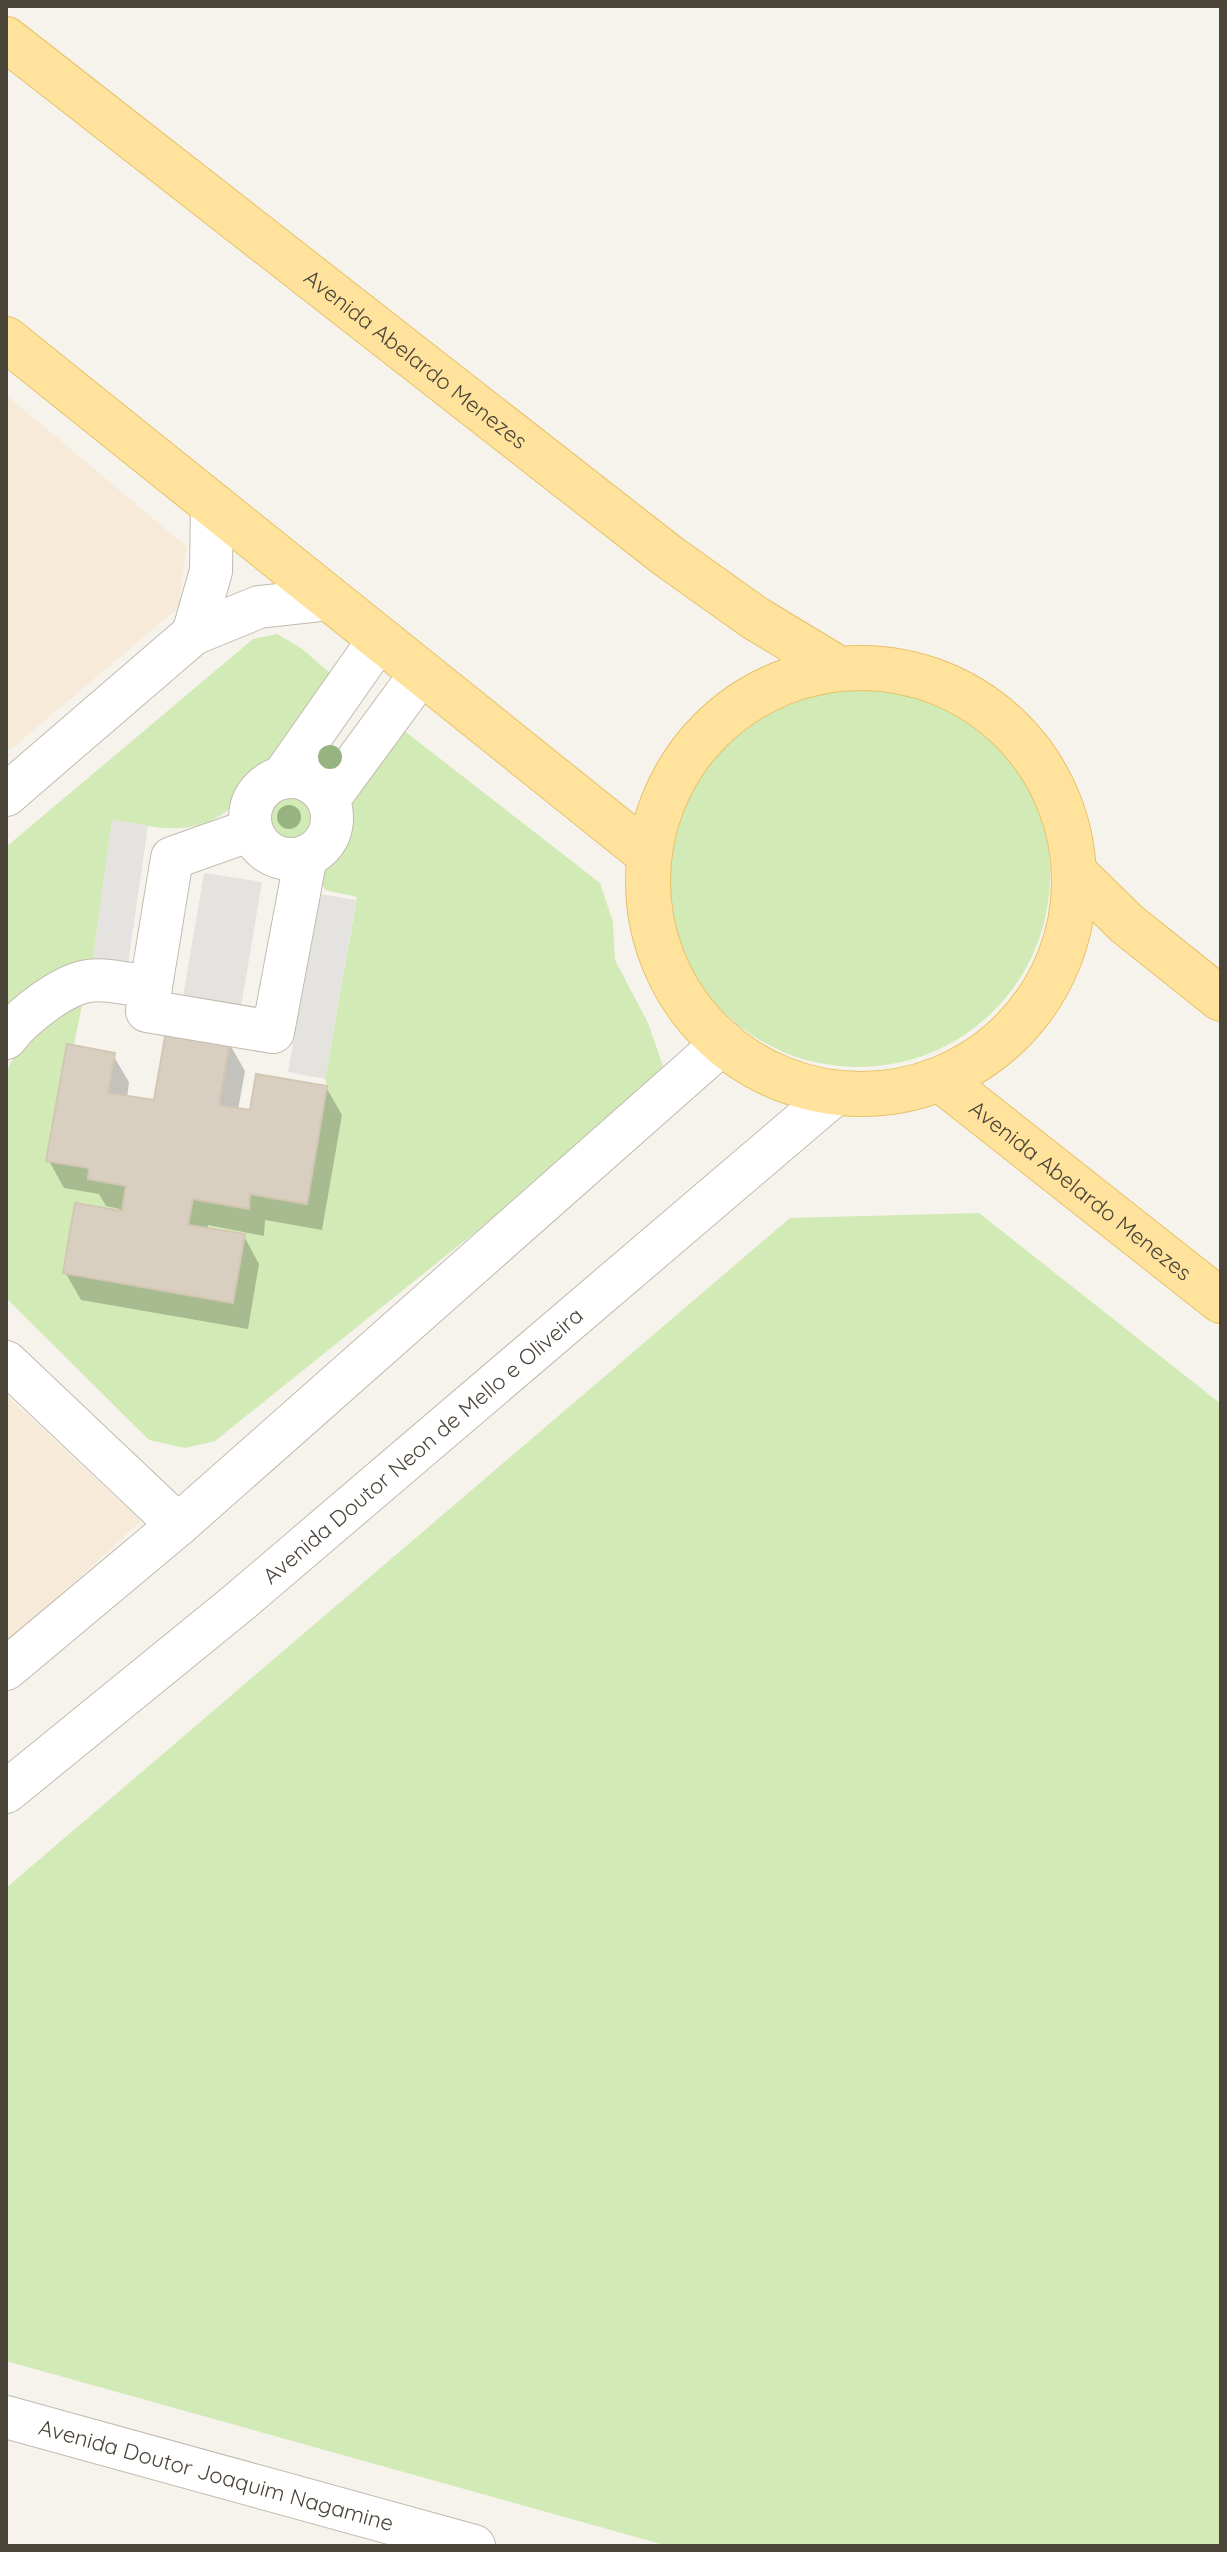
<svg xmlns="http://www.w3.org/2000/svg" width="1227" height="2552" font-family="Quicksand,sans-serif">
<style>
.commercial{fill:#f7ead8}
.green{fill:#d2eab5}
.parking{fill:#e5e3e0}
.shadow{fill:#0003}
.building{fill:#d8cfc1;stroke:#d3c7b4;stroke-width:2}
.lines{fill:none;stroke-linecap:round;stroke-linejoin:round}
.minor-casing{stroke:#c2bbae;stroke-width:44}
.major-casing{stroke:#e6c16a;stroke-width:46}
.minor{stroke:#fff;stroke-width:42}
.major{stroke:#ffe39c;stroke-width:44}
.tree{fill:#97b381}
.labels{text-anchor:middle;stroke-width:6;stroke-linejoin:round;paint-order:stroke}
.street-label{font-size:22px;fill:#4b4439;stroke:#fff}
</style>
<rect width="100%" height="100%" fill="#f6f3ec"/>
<path class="commercial" d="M 6,395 L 187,547 L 178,608 L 6,753 Z
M 6,1395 L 141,1521 L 6,1645 Z"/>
<path class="green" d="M 277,634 L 301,648 L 337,679 L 236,803 C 196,840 162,827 112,821 L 93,959 L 64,970 L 6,1016 L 6,847 L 253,639 Z
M666 875a192 192 0 1 1 384 0a192 192 0 1 1-384 0Z
M 398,726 L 600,883 L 613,922 L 615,960 L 648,1023 L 663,1066 L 656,1087 L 215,1441 L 185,1448 L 149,1440 L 6,1298 L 6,1073 L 19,1046 L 83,1000 L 74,1045 L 67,1045 L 47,1161 L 89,1168 L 88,1179 L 126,1186 L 122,1211 L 75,1203 L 63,1273 L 245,1235 L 188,1225 L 193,1199 L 248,1209 L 250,1194 L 307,1204 L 327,1086 L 325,1079 L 357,897 L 325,890 L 320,879 L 325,866 L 334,861 L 348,838 L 350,787 Z
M261 819a29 29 0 1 1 58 0a29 29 0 1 1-58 0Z
M 979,1213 L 1221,1404 L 1221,2546 L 668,2546 L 6,2361 L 6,1888 L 790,1218 Z"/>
<path class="parking" d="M 112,820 L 148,825 L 128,964 L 93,959 Z
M 204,873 L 262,882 L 241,1007 L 183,997 Z
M 319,894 L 356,900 L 325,1079 L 288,1072 Z"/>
<path class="shadow" d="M 229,1043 L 245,1071 L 238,1110 L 251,1112 L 326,1087 L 342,1115 L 322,1230 L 265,1220 L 264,1236 L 208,1225 L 207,1230 L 244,1236 L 259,1264 L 248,1329 L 81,1300 L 65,1272 L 120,1209 L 106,1206 L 99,1194 L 64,1188 L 49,1161 L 113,1055 L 129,1082 L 127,1098 L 155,1102 Z"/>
<path class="building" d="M 166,1031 L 230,1041 L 219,1105 L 250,1110 L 256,1074 L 327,1086 L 307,1204 L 250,1194 L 249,1209 L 193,1199 L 188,1225 L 245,1234 L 233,1303 L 63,1273 L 75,1203 L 122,1211 L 126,1186 L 88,1179 L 89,1168 L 46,1161 L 67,1044 L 115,1053 L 108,1093 L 154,1100 Z"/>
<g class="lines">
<g class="minor-casing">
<g id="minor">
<path d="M 193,634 L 211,571 L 212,505"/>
<circle cx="291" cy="818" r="41"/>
<path d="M 282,778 L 380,638"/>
<path d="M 6,795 L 193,634 L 259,607 L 331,599"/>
<path d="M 328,800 L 422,672"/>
<path d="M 251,830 L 172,858 L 147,1011 L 273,1032 L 306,856"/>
<path d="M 6,1038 C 21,1017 62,985 88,981 C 107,978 131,985 151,987"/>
<path d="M 6,1362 L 178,1525"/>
<path d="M 6,1669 L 178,1525 L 724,1042"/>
<path id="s1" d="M 6,1792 L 238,1603 L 836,1093"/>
<path id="s2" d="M 6,2417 L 474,2546"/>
</g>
</g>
<g class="major-casing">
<g id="major">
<path id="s3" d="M 6,39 L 668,556 L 755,618 L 836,667"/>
<path d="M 6,339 L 648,854"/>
<circle cx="861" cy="881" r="213"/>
<path d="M 1078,876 L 1127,924 L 1221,999"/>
<path id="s4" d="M 941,1080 L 1221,1301"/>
</g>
</g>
<use href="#minor" class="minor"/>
<use href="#major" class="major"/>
</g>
<g class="tree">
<circle cx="330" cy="757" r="12"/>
<circle cx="289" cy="817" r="12"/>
</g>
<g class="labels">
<g class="street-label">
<text dy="8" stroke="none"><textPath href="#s3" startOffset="520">Avenida Abelardo Menezes</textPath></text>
<text dy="8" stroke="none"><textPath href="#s4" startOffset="178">Avenida Abelardo Menezes</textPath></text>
<text dy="8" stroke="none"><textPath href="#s1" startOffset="542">Avenida Doutor Neon de Mello e Oliveira</textPath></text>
<text dy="8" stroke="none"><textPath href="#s2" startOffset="218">Avenida Doutor Joaquim Nagamine</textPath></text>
</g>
</g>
<rect width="1227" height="2552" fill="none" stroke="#4b4439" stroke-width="16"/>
</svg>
